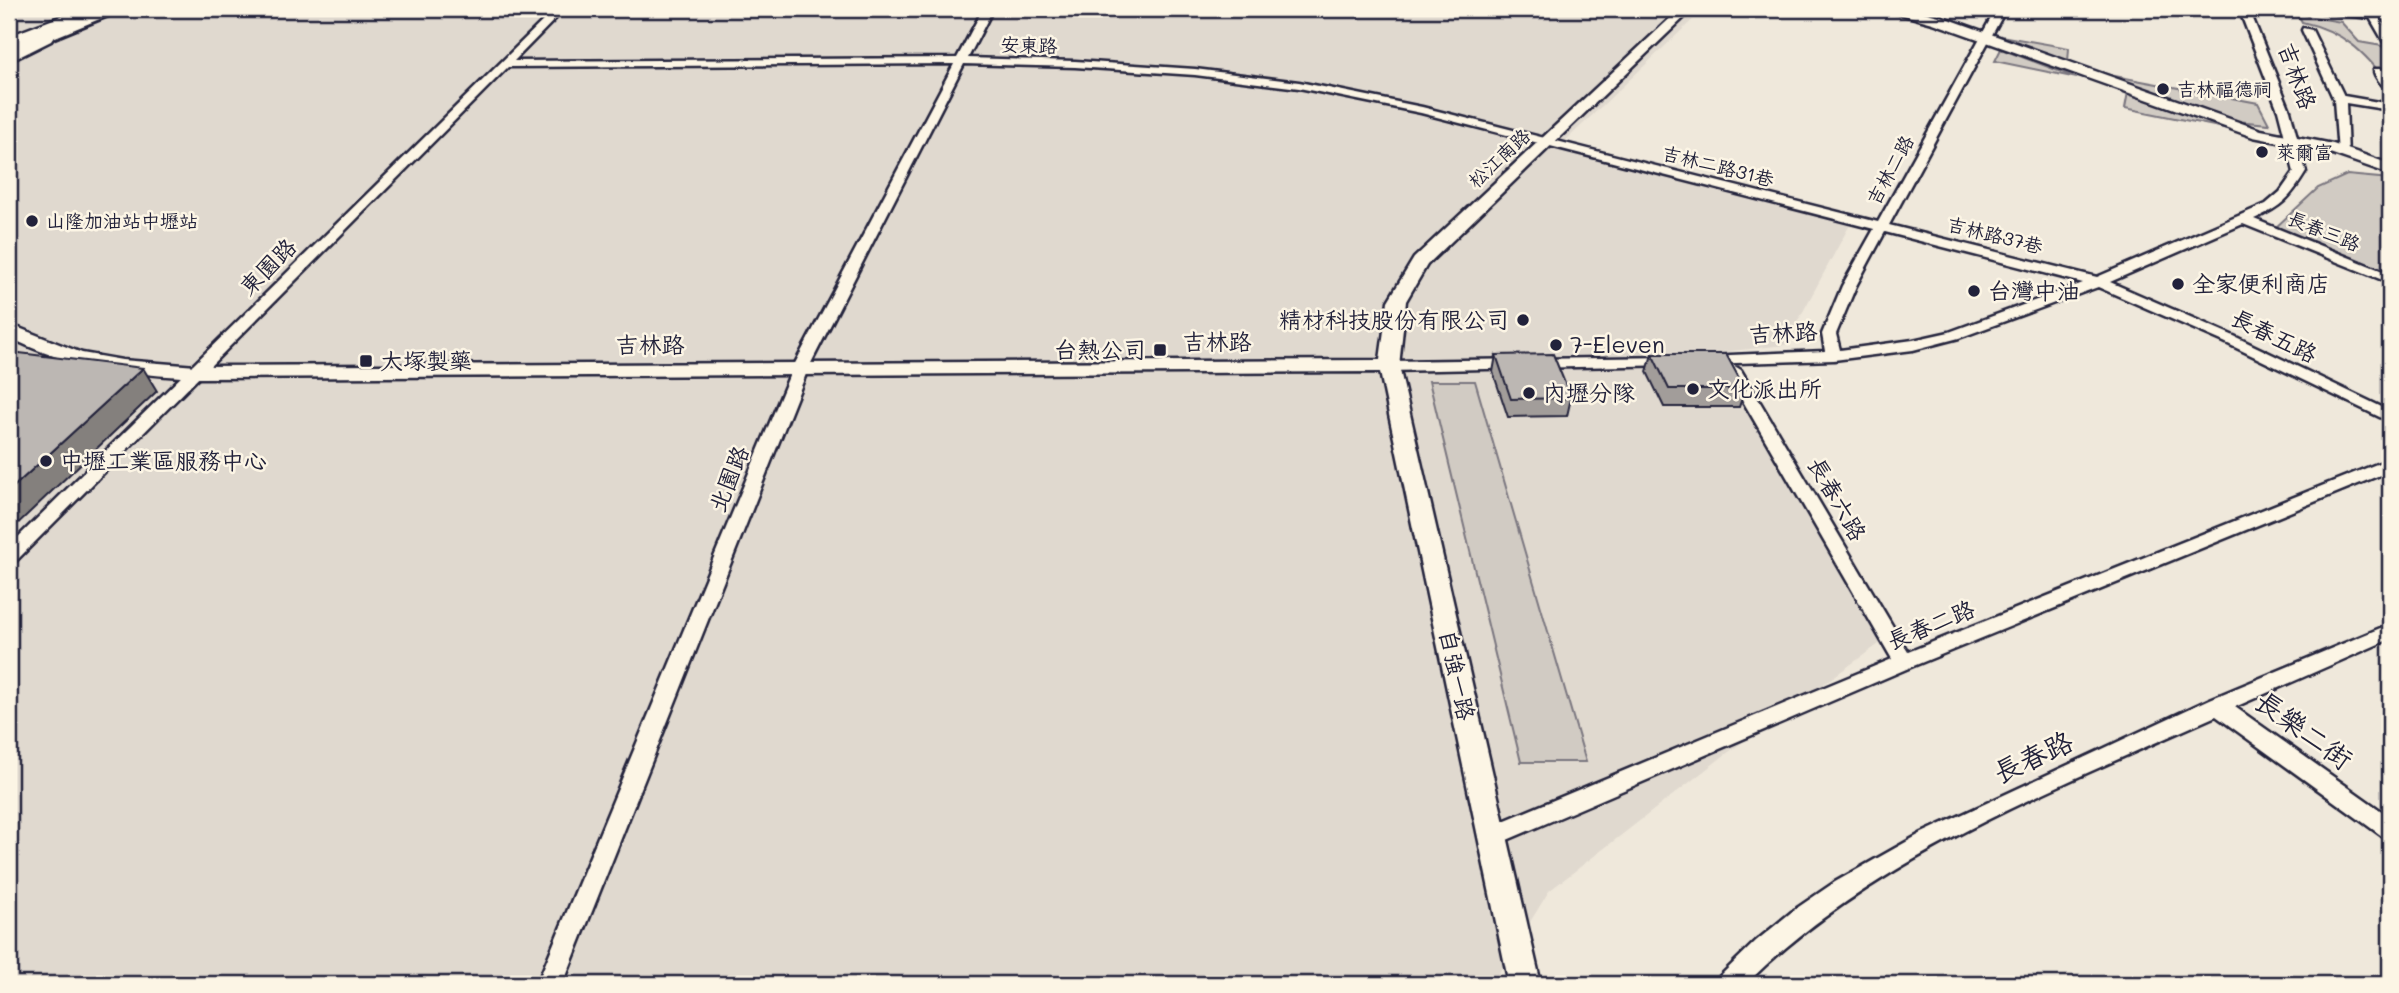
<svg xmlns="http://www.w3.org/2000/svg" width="2399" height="993" font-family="Mali,'LXGW WenKai TC',sans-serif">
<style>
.built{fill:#e0d9cf}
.green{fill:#d1cbc3;stroke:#7a767f;stroke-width:2}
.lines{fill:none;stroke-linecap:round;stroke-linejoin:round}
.minor-casing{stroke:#22223b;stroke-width:5}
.tertiary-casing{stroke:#22223b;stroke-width:5}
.secondary-casing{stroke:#22223b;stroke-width:6}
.motorway-casing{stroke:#22223b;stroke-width:5}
.minor{fill:#fcf5e5;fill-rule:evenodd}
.tertiary{fill:#fcf5e5;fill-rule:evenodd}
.secondary{fill:#fcf5e5;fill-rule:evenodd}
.motorway{fill:#fcf5e5;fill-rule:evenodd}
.wall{fill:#a29d9a;stroke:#22223b;stroke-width:2}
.shaded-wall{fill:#84807d;stroke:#22223b;stroke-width:2}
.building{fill:#bcb7b3;stroke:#22223b;stroke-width:2}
.poi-dot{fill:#22223b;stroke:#fcf5e5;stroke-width:2.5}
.labels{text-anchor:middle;stroke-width:5;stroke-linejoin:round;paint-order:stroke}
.far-street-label{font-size:19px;fill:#22223b;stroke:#fcf5e5}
.far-poi-label{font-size:19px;fill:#22223b;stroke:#fcf5e5;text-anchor:start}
.street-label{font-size:23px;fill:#22223b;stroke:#fcf5e5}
.poi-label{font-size:23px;fill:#22223b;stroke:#fcf5e5;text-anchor:start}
.near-street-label{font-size:28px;fill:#22223b;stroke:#fcf5e5}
</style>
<rect width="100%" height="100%" fill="#efe8db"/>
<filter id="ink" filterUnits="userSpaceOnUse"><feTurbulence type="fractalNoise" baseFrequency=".0143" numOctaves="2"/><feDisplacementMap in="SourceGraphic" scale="14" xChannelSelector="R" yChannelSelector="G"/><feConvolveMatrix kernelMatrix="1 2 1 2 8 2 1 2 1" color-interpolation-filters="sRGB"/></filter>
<g filter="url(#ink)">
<path class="built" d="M 9,9 L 1704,9 L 1562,144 L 1853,219 L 1785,345 L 1723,352 L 1886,639 L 1726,754 L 1549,891 L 1492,984 L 9,984 Z"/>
<path class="green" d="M 2265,9 L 2299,9 L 2307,16 L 2341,22 L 2359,42 L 2382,46 L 2390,59 L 2390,85 C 2365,53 2344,31 2302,22 L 2300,18 L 2286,11 Z
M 1995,35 L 2069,48 L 2068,62 Z
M 2001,49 L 2077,78 L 1995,61 Z
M 2088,71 L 2258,103 L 2269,124 L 2236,121 Z
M 2128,92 L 2229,129 L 2125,108 Z
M 2347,175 L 2390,179 L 2390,275 L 2274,229 L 2318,188 Z
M 1429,381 L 1475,381 L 1586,762 L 1521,762 Z"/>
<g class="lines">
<g class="minor-casing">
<path id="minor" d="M 555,9 L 565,9 L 514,61 L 957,58 L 983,9 L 993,9 L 968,58 L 1075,61 L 1195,69 L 1299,82 L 1422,107 L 1878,222 L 1996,9 L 2006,9 L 1889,225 L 2097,277 L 2266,204 L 2280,192 L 2294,172 L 2278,110 L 2239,9 L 2249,9 L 2290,110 L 2306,172 C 2290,198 2282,207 2254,219 L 2390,274 L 2390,283 L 2243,224 L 2110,282 L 2234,336 L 2390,411 L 2390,422 L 2224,342 L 2098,287 L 1959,338 L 1913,350 L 1834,360 L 1702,364 L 1699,361 L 1702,358 L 1707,356 L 1825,351 L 1822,334 L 1842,286 L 1874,229 L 1421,113 L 1299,88 L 1195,75 L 1075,67 L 964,64 L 808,369 L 563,984 L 537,984 L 792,369 L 954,64 L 508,67 L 16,561 L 9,563 L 9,546 ZM 1885,232 L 2083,283 L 1949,332 L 1913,340 L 1840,350 L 1836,334 L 1856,286 Z
M 2317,9 L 2366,11 L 2365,9 L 2375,9 L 2377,13 L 2390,14 L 2390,20 L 2381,19 L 2390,36 L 2390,47 L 2385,44 L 2370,18 L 2322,12 Z
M 2303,28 L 2312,30 L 2344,96 L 2390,104 L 2390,110 L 2346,103 L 2348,156 L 2338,153 L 2334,100 L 2302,30 Z
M 2374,69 L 2382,69 L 2390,79 L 2390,89 C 2383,88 2373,75 2374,69 Z
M 1672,357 L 1680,362 L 1677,365 L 1389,371 L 1381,366 L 1389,361 Z
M 1733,365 L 1741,370 L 1908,652 L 2384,461 L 2390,460 L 2390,471 L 1911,667 L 1500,843 L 1492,846 L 1484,843 L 1481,836 L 1484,829 L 1892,659 L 1725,370 Z
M 2390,624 L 2390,639 L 2235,707 L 2390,817 L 2390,838 L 2382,836 L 2216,716 C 2057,787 1871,859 1746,984 L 1716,984 L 1720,976 L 1756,941 L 1794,910 L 1835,882 L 1922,833 L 2210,699 Z"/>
</g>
<g class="tertiary-casing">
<path id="tertiary" d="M 1680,9 L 1693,9 L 1427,265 L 1406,301 L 1399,366 L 1541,984 L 1509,984 L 1380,372 L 196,378 C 130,374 68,368 9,337 L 9,324 L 82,353 L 122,360 L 196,366 L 1380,360 L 1388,301 L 1414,258 Z
M 1891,9 L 1911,9 L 1943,17 L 2261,130 L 2333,144 L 2390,164 L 2390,174 L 2324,151 L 2253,137 L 1933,23 L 1893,12 Z
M 46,34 L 53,38 L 51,41 L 9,62 L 9,53 Z"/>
</g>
<g class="secondary-casing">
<path id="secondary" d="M 104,9 L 124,9 L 9,56 L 9,46 Z"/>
</g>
<g class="motorway-casing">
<path id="motorway" d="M 80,9 L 105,9 L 103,13 L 9,49 L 9,36 Z"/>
</g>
<use href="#minor" class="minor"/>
<use href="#tertiary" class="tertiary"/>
<use href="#secondary" class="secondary"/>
<use href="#motorway" class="motorway"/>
</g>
<path class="wall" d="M 1652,354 L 1745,389 L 1739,407 L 1664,407 L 1647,372 Z
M 1496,355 L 1571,398 L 1567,416 L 1508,417 L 1493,372 Z"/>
<path class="shaded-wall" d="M 143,368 L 157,391 L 9,532 L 9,491 Z"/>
<path class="building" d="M 11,352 L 143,368 L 9,491 L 9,353 Z
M 1553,354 L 1571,398 L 1511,399 L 1496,355 Z
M 1652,354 L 1726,354 L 1745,389 L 1669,389 Z"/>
</g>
<g class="poi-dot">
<circle cx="2163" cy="89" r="7"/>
<circle cx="2262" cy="152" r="7"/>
<circle cx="32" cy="221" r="7"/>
<circle cx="2178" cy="284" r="7"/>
<circle cx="1974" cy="291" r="7"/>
<circle cx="1523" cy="320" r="7"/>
<circle cx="1556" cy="345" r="7"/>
<rect x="1153" y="343" width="14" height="14" rx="3.5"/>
<rect x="359" y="354" width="14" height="14" rx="3.5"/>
<circle cx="1693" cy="389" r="7"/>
<circle cx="1529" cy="393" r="7"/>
<circle cx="46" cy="461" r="7"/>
</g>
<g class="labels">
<g class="far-street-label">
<text transform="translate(1029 45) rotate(2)" y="7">安東路</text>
<text transform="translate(1499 158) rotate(-43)" y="7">松江南路</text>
<text transform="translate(1718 166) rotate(14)" y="7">吉林二路31巷</text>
<text transform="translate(1890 170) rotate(-61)" y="7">吉林二路</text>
<text transform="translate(2324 231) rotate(22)" y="7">長春三路</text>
<text transform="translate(1995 235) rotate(14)" y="7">吉林路37巷</text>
</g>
<g class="far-poi-label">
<text x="2177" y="96">吉林福德祠</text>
<text x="2276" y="159">萊爾富</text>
<text x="46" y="228">山隆加油站中壢站</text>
</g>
<g class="street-label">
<text transform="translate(2297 76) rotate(70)" y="8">吉林路</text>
<text transform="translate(268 267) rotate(-45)" y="8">東園路</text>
<text transform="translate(1783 333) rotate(-3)" y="8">吉林路</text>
<text transform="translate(2274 336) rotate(26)" y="8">長春五路</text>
<text x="1217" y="350">吉林路</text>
<text x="650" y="353">吉林路</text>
<text transform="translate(729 479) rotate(-68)" y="8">北園路</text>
<text transform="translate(1837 499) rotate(60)" y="8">長春六路</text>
<text transform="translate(1931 625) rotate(-22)" y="8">長春二路</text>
<text transform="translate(1457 675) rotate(78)" y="8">自強一路</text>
</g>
<g class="poi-label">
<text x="2192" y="292">全家便利商店</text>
<text x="1988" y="299">台灣中油</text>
<text x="1509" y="328" text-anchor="end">精材科技股份有限公司</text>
<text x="1570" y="353">7-Eleven</text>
<text x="1146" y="358" text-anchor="end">台熱公司</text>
<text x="380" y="369">大塚製藥</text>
<text x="1707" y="397">文化派出所</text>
<text x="1543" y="401">內壢分隊</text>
<text x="60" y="469">中壢工業區服務中心</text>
</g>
<g class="near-street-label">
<text transform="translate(2304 730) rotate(36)" y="10">長樂二街</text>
<text transform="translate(2033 757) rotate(-25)" y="10">長春路</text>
</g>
</g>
<rect width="2399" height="993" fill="none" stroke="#fcf5e5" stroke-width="35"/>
<rect x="18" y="18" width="2364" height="958" fill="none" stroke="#22223b" stroke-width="2.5" filter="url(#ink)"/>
</svg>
